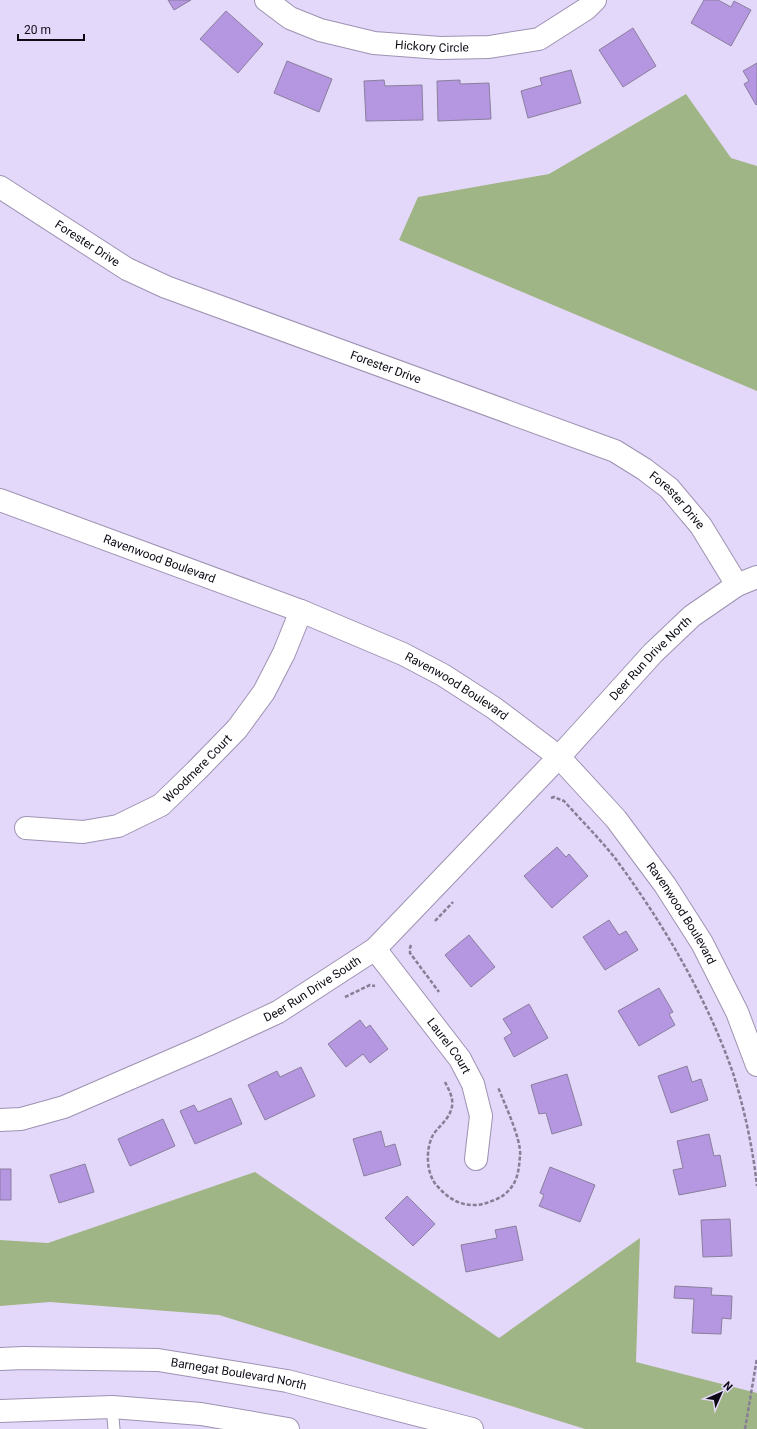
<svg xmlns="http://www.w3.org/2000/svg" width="757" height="1429" font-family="Roboto,sans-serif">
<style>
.green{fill:#a0b585}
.building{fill:#b496e1;stroke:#8a7f9d}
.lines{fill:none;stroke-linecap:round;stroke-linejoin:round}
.service-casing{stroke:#9e92b2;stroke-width:13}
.minor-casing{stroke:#9e92b2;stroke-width:24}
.tertiary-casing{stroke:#9e92b2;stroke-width:24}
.path{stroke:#867e95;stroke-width:2.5;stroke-dasharray:4 2;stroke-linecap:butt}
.service{stroke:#fff;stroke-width:11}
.minor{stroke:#fff;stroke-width:22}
.tertiary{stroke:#fff;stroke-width:22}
.labels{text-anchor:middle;stroke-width:4;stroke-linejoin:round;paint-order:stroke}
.street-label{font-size:12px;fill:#0e0a15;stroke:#e4d8fa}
</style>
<rect width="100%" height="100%" fill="#e4d8fa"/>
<path class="green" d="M 686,94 L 731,158 L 757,166 L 757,391 L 399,240 L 418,197 L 549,174 Z
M 255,1172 L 499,1338 L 640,1238 L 636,1362 L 757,1393 L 757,1429 L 585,1429 L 219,1315 L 50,1302 L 0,1306 L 0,1240 L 48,1243 Z"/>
<path class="building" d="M 168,0 L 191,0 L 174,10 Z
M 704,0 L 718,0 L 731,7 L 734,1 L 751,10 L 731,46 L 691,23 Z
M 226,11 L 263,44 L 238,73 L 200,39 Z
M 633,28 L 656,66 L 623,87 L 599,50 Z
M 287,61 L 332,79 L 319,112 L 274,93 Z
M 757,63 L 757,104 L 756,105 L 744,84 L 749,81 L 743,71 Z
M 571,70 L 581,103 L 528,118 L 521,91 L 542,85 L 540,78 Z
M 384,80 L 385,86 L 422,85 L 423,120 L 366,121 L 364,81 Z
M 460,80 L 460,84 L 489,83 L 491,119 L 438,121 L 437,81 Z
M 557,847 L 566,857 L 569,854 L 588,876 L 552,908 L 524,876 Z
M 609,920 L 619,935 L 626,931 L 638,950 L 605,970 L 583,937 Z
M 469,935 L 495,967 L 471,987 L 445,955 Z
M 659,988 L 673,1012 L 669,1014 L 675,1025 L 639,1046 L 618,1011 Z
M 529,1004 L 548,1038 L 514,1057 L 504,1038 L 512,1033 L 503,1019 Z
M 360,1020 L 366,1028 L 370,1025 L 388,1049 L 370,1063 L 363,1054 L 346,1067 L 328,1044 Z
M 687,1066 L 692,1082 L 701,1079 L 708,1100 L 671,1113 L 658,1076 Z
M 301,1067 L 315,1096 L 265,1120 L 248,1085 L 277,1071 L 280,1077 Z
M 567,1074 L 582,1125 L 552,1134 L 546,1113 L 539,1114 L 531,1085 Z
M 231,1098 L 242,1124 L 195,1144 L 180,1111 L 194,1105 L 198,1112 Z
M 163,1119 L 175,1146 L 130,1166 L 118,1139 Z
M 381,1131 L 385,1147 L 395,1144 L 401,1165 L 364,1176 L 353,1139 Z
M 709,1134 L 714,1156 L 720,1155 L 726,1186 L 679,1195 L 673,1170 L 683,1168 L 677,1141 Z
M 85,1164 L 94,1192 L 59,1203 L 50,1175 Z
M 550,1167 L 595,1185 L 580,1222 L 539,1206 L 544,1195 L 540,1193 Z
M 0,1169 L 11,1169 L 11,1200 L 0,1200 Z
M 407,1196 L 435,1224 L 413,1246 L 385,1218 Z
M 730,1219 L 732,1256 L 703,1257 L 701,1220 Z
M 516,1226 L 523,1260 L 466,1272 L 461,1245 L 497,1238 L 495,1230 Z
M 675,1286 L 712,1288 L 711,1295 L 732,1296 L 731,1319 L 722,1318 L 721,1334 L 692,1333 L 694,1299 L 674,1298 Z"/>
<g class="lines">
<g class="service-casing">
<path id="service" d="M 112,1407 L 114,1429"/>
</g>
<g class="minor-casing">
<g id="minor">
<path id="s1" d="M 266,0 L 290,18 L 320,30 L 374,43 L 440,48 L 489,47 L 539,39 L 586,9 L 595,0"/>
<path id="s2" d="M 0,187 L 127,269 L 166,287 L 615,451 L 644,469 L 669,488 L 701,526 L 737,585"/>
<path id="s3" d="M 0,500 L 301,611 L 403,654 L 443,675 L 494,708 L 559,757 L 616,819 L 665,885 L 702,943 L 737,1012 L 757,1065"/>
<path id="s4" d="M 26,828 L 83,832 L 118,826 L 161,805 L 196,771 L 237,729 L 264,692 L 284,653 L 301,611"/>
<path id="s5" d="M 375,949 L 460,1059 L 473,1084 L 481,1116 L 476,1159"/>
<path id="s6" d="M 0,1120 L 21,1119 L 64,1107 L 207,1045 L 278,1012 L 375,949 L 559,757 L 653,653 L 692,616 L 737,585 L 757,577"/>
</g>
</g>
<g class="tertiary-casing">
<g id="tertiary">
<path id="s7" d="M 0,1359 L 24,1358 L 158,1360 L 287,1381 L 472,1429"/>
<path d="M 0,1411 L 112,1407 L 201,1414 L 288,1429"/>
</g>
</g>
<path class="path" d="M 551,798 L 554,797 L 564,801 C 581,820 599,838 615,858 C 663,923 706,996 733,1073 C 744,1107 753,1149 757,1186
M 435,921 L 453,902
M 411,945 L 410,948 L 410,953 L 439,992
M 345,997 L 370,985 L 375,986
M 445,1082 C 449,1090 455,1100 451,1110 C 448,1120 438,1127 433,1135 C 426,1148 426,1169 434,1182 C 436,1185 439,1188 442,1191 C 457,1206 475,1209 494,1200 C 500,1198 505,1195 509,1190 C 518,1181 519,1168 520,1156 C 522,1140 504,1103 498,1087
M 745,1429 L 757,1358"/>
<use href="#service" class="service"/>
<use href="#minor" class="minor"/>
<use href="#tertiary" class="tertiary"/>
</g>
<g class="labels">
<g class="street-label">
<text dy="4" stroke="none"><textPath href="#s1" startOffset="176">Hickory Circle</textPath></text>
<text dy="4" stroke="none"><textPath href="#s2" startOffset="104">Forester Drive</textPath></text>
<text dy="4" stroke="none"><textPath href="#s2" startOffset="428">Forester Drive</textPath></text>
<text dy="4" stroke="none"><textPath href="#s2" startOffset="752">Forester Drive</textPath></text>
<text dy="4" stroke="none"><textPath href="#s3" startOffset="170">Ravenwood Boulevard</textPath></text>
<text dy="4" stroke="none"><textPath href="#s6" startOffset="816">Deer Run Drive North</textPath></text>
<text dy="4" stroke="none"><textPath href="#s3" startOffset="494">Ravenwood Boulevard</textPath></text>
<text dy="4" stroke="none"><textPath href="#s4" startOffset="192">Woodmere Court</textPath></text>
<text dy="4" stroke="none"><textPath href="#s3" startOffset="818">Ravenwood Boulevard</textPath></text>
<text dy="4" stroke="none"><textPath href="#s6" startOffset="341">Deer Run Drive South</textPath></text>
<text dy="4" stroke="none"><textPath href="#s5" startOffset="122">Laurel Court</textPath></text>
<text dy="4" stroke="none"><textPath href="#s7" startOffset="240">Barnegat Boulevard North</textPath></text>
</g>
</g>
<g transform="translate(721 1393) rotate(45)" stroke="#e4d8fa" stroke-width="3" paint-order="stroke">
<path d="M0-3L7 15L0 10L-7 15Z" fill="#0e0a15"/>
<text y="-6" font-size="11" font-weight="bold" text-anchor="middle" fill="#0e0a15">N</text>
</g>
<path d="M18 34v6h66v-6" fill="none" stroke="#0e0a15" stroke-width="2"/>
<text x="24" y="34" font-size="12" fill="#0e0a15" stroke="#e4d8fa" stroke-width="3" paint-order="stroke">20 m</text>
</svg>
